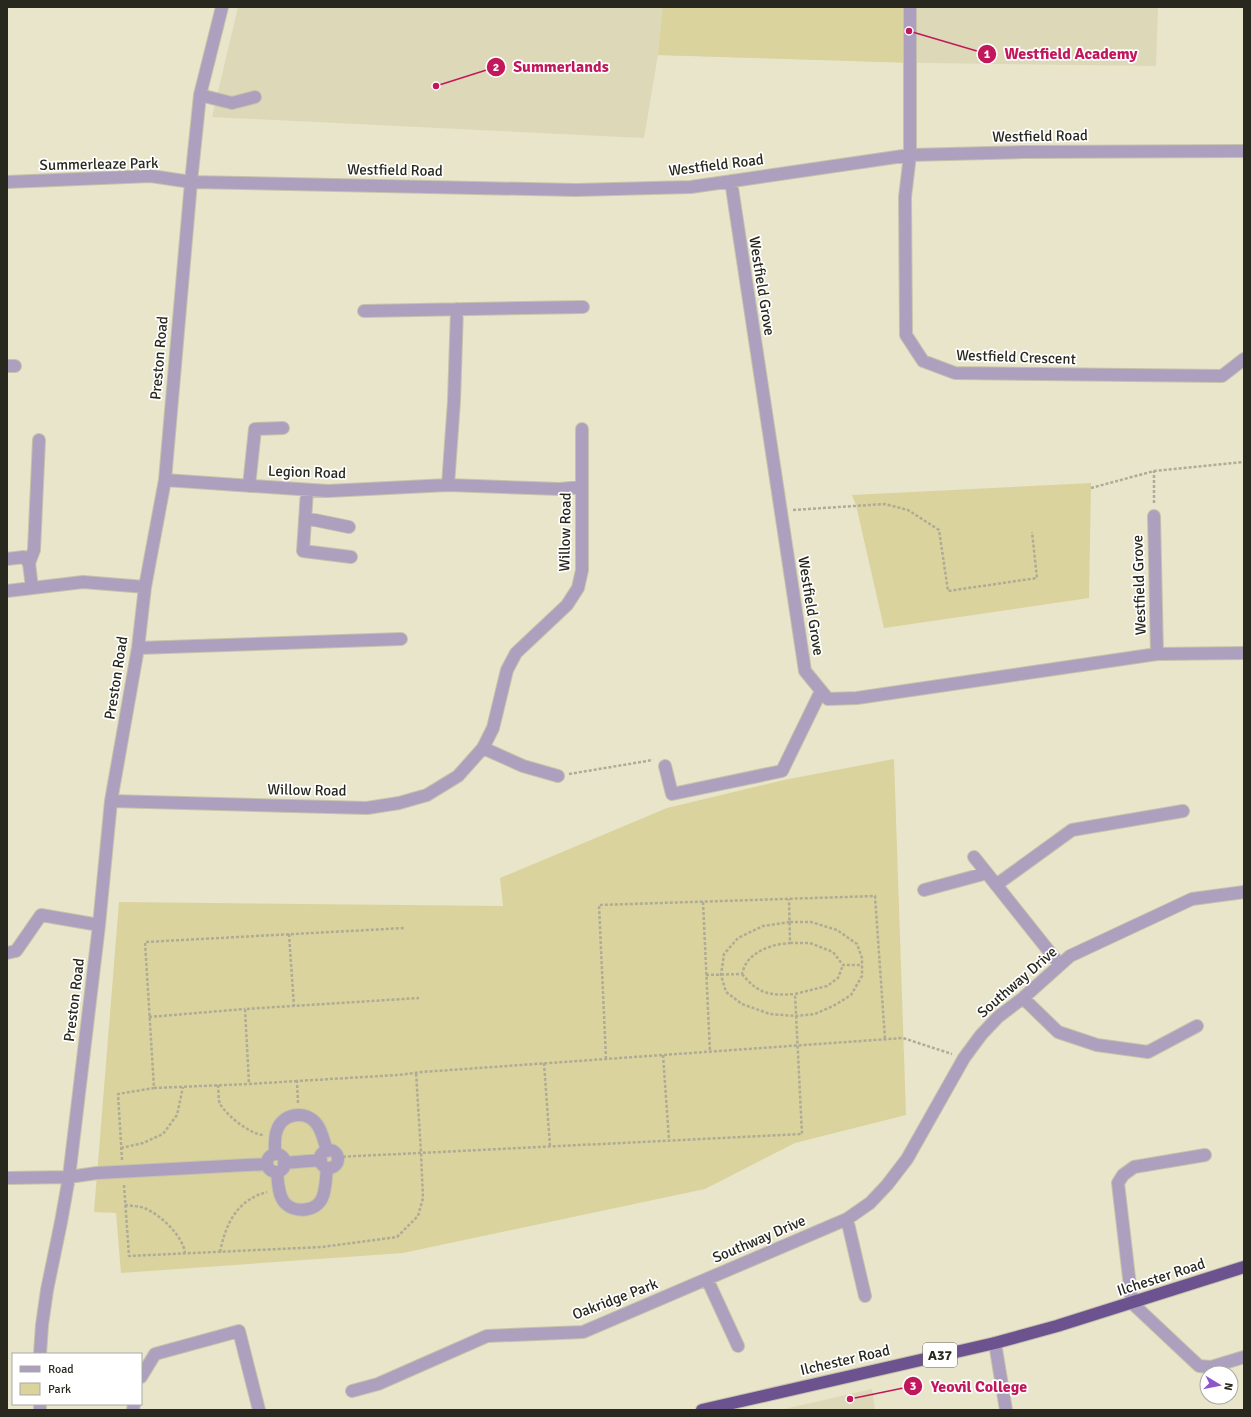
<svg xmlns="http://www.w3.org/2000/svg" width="1251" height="1417" font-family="Signika,sans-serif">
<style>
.built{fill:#ddd8b7}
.green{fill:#dbd39d}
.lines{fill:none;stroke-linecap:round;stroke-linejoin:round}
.minor-casing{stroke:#c6c3ab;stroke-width:14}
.highway-casing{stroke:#c6c3ab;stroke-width:14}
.path{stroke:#aeac96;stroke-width:2.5;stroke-dasharray:3 2;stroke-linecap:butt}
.minor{stroke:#aca0be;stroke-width:12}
.highway{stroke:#6c5390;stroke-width:12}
.labels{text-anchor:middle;stroke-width:3.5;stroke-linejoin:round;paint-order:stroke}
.shield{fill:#fff;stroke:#696862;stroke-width:1}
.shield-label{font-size:14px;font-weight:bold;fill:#29281e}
.street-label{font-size:15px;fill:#29281e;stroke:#fff}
.leader{fill:none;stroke:#c2185b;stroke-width:1.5}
.callout-dot{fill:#c2185b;stroke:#fff;stroke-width:1.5}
.mark-label{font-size:12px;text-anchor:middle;font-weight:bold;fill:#fff}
.callout-label{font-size:16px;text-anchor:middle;font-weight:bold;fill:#c2185b;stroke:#fff;stroke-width:3.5;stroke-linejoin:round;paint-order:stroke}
</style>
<rect width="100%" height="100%" fill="#e8e5ca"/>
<path class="built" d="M 238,7 L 1158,7 L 1156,66 L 927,63 L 658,55 L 644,138 L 212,117 Z
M 872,1389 L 875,1410 L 780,1410 Z"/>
<path class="green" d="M 663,7 L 911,7 L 913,63 L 658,55 Z
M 1091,483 L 1089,598 L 884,628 L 856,505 L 852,495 Z
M 894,759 L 906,1115 L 795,1143 L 705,1189 L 403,1253 L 121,1273 L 116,1213 L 94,1212 L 119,902 L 503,906 L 500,878 L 667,808 L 784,780 Z"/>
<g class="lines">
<g class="minor-casing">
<path id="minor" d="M 910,7 L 910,155 L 905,197 L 906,335 L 923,361 L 955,373 L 1222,376 L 1244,359
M 200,95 L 232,103 L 255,97
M 731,181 L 805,671 L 828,699 L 857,698 L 1157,654 L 1244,653
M 7,182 L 151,176 L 191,182 L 576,190 L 691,187 L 910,155 L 1023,152 L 1244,151
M 364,311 L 583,307
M 7,366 L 15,366
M 165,480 L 328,491 L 448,485 L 560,489 L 581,487
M 448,485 L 454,401 L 457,309
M 249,486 L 255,429 L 283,428
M 307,490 L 303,551 L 351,557
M 1154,516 L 1157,654
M 305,518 L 349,527
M 7,559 L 24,557 L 29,563 L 32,588
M 29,563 L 34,550 L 39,440
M 7,591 L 83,582 L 145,587
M 138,648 L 401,639
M 483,748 L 523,766 L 558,776
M 665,766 L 672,794 L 782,771 L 821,691
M 111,801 L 367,808 L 399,803 L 427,795 L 458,776 L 483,748 L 493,728 L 507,670 L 516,653 L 567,605 L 578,588 L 582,570 L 582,429
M 974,857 L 1060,965
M 996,885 L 1072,830 L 1183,811
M 924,890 L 987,873
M 7,953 L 16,951 L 41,915 L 99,925
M 1023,998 L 1058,1032 L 1097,1045 L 1148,1052 L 1197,1026
M320 1159a9 9 0 1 1 18 0a9 9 0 1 1-18 0Z
M 275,1154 C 275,1146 274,1137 277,1130 C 282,1114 304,1110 315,1122 C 322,1129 324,1142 327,1151
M267 1163a9 9 0 1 1 18 0a9 9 0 1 1-18 0Z
M 1205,1155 L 1134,1167 L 1123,1175 L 1118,1183 L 1132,1303 L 1199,1366 L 1211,1367 L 1244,1357
M 284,1163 L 321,1160
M 277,1172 C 278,1181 278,1194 284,1202 C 294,1214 318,1212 323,1196 C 326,1187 326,1177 327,1168
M 7,1178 L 69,1177 L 97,1173 L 267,1164
M 847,1219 L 865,1296
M 707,1279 L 738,1346
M 995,1343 L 1006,1410
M 40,1354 L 42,1325 L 47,1290 L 61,1222 L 69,1177 L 99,925 L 111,801 L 138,648 L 145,587 L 165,480 L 191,182 L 200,95 L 222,7
M 141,1377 L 155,1354 L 239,1331 L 259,1410
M 352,1391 L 378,1384 L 487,1336 L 583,1332 L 847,1219 L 870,1203 L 887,1185 L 907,1159 L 964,1058 L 981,1035 L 998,1017 L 1023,998 L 1070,956 L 1192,899 L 1244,892
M 40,1404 L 40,1410
M 133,1410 L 134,1404"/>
</g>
<g class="highway-casing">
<path id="highway" d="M 702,1410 L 995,1343 L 1057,1326 L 1244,1267"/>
</g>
<path class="path" d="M 1091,488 L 1154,471 L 1244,462
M 1154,503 L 1154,471
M 793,510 L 885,504 L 908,510 L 939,530 L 948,591 L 1037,578 L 1032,532
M 569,774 L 653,760
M 703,902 L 710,1052
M 790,922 L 811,922 L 837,930 L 857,944 L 862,958 L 862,976 L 851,995 L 835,1005 L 815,1014 L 795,1016 L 770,1014 L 742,1004 L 726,992 L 721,975 L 724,954 L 738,938 L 763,926 Z
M 289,934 L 294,1006
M 790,943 L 810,943 L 833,952 L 843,965 L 862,965
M 742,974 C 758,994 771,996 795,994
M 706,975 L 742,974 C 743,970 745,965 747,962 C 757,949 775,944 790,943 L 789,899
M 149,1017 L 245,1009
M 663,1055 L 669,1140
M 606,1059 L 599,905 L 875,896 L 885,1039
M 544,1063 L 550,1146
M 297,1081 L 249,1084 L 245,1009 L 419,998
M 218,1085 C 219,1091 218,1100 220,1104 C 227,1116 250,1134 263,1135
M 154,1088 L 249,1084
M 298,1103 L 297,1081 L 398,1075 L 422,1072 L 903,1038 L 952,1054
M 121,1148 L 143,1143 L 163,1134 L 177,1115 L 183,1087
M 338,1157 L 802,1134 L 795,994 L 827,986 L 838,978 L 843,965
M 122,1160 L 118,1094 L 154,1088 L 145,942 L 405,928
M 124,1185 L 129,1256 L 322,1247 L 397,1237 L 418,1216 L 423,1198 L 421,1153 L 416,1072
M 125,1205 C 131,1206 139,1206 144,1208 C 160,1214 183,1236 185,1253
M 220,1252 C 226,1223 237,1200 267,1192"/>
<use href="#minor" class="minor"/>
<use href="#highway" class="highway"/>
</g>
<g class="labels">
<rect class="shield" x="923" y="1343" width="34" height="24" rx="3"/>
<g class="shield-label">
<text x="940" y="1360">A37</text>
</g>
<g class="street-label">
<text transform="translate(1040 136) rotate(-1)" y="5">Westfield Road</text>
<text transform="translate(99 164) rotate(-1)" y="5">Summerleaze Park</text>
<text transform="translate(716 165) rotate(-7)" y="5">Westfield Road</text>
<text transform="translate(395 170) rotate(1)" y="5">Westfield Road</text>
<text transform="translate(762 286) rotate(81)" y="5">Westfield Grove</text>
<text transform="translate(1016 357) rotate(2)" y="5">Westfield Crescent</text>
<text transform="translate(159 358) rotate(-85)" y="5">Preston Road</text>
<text transform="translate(307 472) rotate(2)" y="5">Legion Road</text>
<text transform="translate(565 532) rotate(-89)" y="5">Willow Road</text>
<text transform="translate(1139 585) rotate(-92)" y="5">Westfield Grove</text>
<text transform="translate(811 606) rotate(81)" y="5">Westfield Grove</text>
<text transform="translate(116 678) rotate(-81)" y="5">Preston Road</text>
<text transform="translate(307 790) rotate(1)" y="5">Willow Road</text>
<text transform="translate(1017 982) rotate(-41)" y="5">Southway Drive</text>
<text transform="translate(74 1000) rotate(-83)" y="5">Preston Road</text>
<text transform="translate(759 1239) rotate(-23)" y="5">Southway Drive</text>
<text transform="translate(1161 1277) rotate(-18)" y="5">Ilchester Road</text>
<text transform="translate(615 1299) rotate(-21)" y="5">Oakridge Park</text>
<text transform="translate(845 1360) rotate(-13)" y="5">Ilchester Road</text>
</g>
</g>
<path class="leader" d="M909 31L987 54M436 86L496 67M850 1399L913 1386"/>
<g class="callout-dot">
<circle cx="909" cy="31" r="4"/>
<circle cx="436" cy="86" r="4"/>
<circle cx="850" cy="1399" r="4"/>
<circle cx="987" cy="54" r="10"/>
<circle cx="496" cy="67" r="10"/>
<circle cx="913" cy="1386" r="10"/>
</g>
<g class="mark-label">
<text x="987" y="58">1</text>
<text x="496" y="71">2</text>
<text x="913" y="1390">3</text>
</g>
<g class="callout-label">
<text x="1071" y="59">Westfield Academy</text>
<text x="561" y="72">Summerlands</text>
<text x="979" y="1392">Yeovil College</text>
</g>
<rect width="1251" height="1417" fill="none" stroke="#29281e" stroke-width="16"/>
<rect x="12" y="1353" width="130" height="52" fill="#ffffff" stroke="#a9a9a5"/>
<rect x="20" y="1366" width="20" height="6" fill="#aca0be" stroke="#a9a9a5"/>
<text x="48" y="1373" font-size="12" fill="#29281e">Road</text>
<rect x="20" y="1383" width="20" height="12" fill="#dbd39d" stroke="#a9a9a5"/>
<text x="48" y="1393" font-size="12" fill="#29281e">Park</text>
<g transform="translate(1219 1385) rotate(100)"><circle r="19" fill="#ffffff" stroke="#a9a9a5"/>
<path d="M0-3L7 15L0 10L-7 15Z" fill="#8d56cd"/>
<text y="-6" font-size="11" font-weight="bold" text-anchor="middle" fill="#29281e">N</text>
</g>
</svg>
